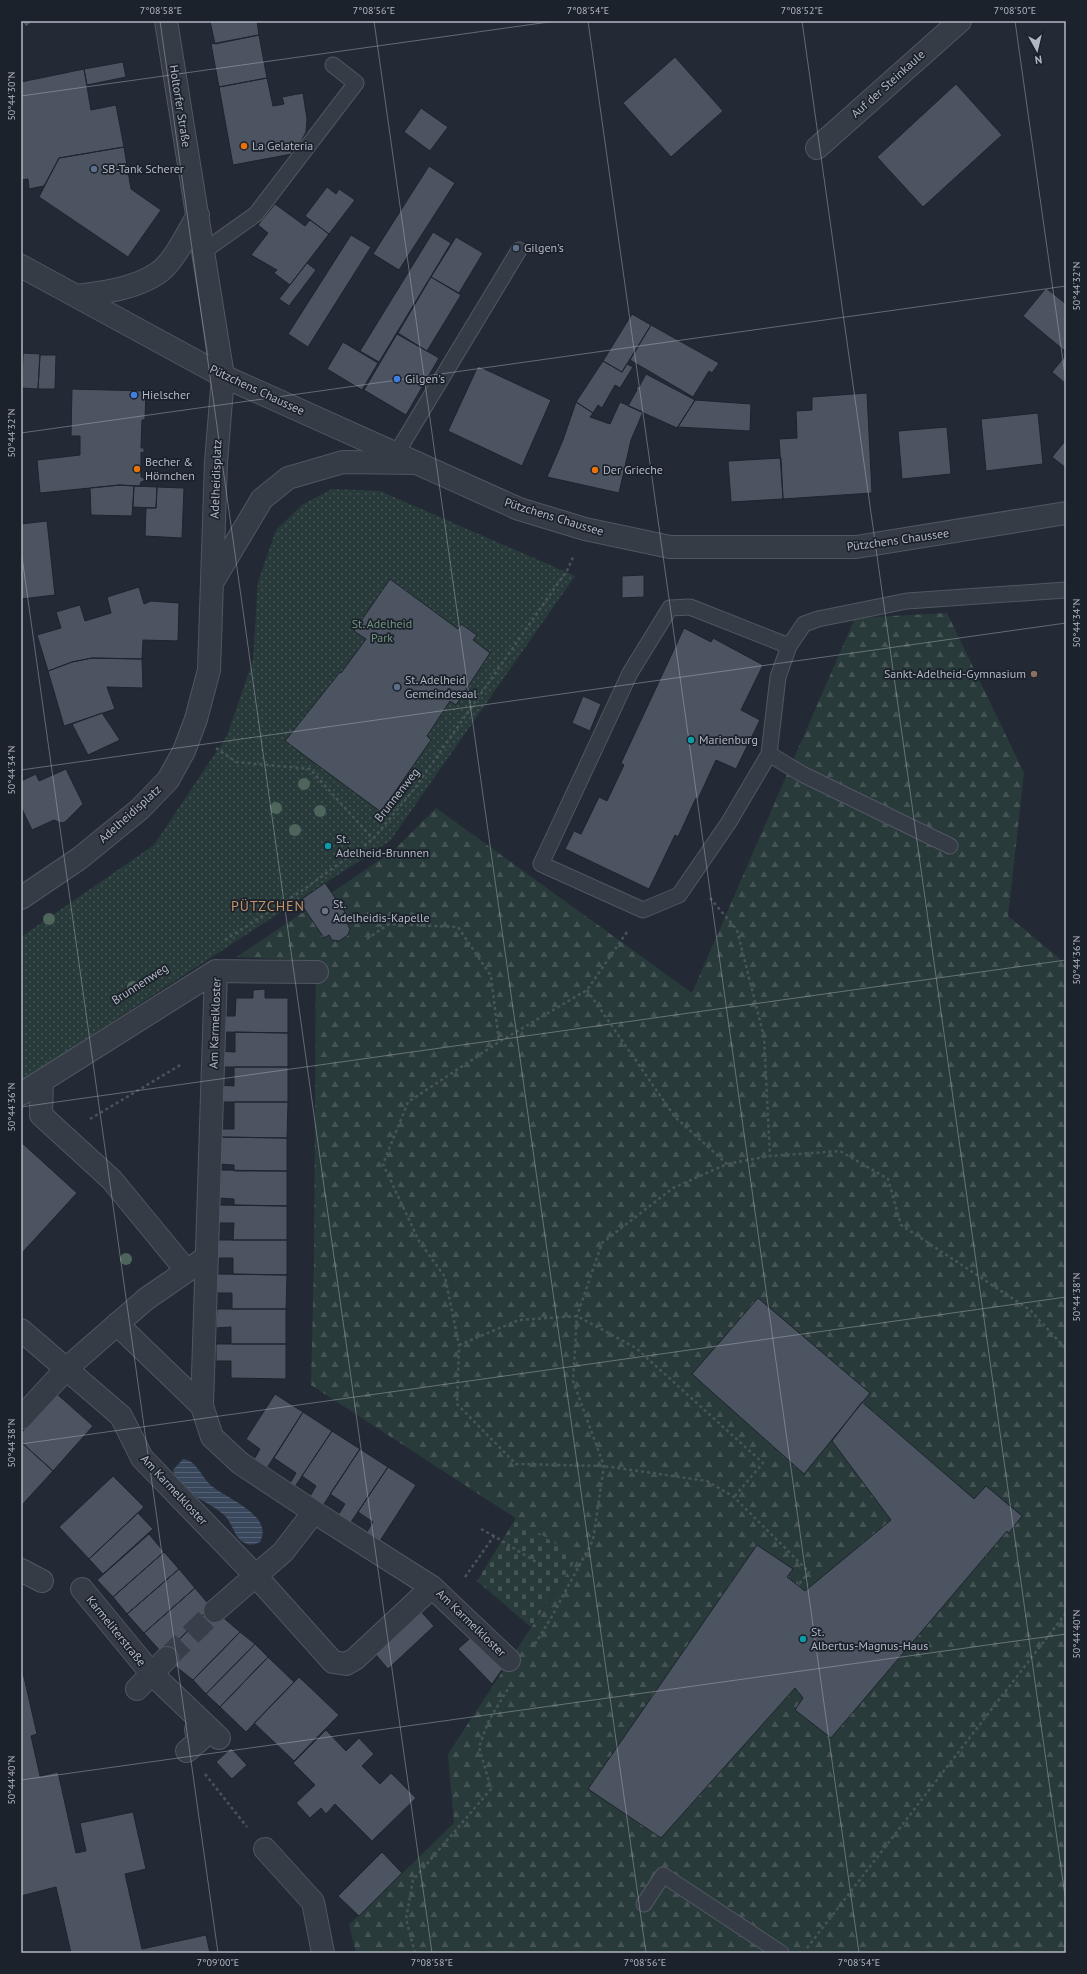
<svg xmlns="http://www.w3.org/2000/svg" width="1087" height="1974" font-family="'PT Sans',sans-serif">
<style>
.grass{fill:url(#grass-dots)}
.forest{fill:url(#forest-firs)}
.cemetery{fill:url(#cemetery-stones)}
.water{fill:url(#water-rules)}
.building{fill:#4c5461;stroke:#1e242d}
.lines{fill:none;stroke-linecap:round;stroke-linejoin:round}
.pedestrian-tunnel{stroke:#383f4a;stroke-width:22;stroke-dasharray:22 11;stroke-linecap:butt}
.service-casing{stroke:#515761;stroke-width:17}
.pedestrian-casing{stroke:#515761;stroke-width:24}
.minor-casing{stroke:#515761;stroke-width:24}
.tertiary-casing{stroke:#515761;stroke-width:24}
.path{stroke:#465558;stroke-width:2.5;stroke-dasharray:3 3;stroke-linecap:butt}
.service{stroke:#363c46;stroke-width:15}
.pedestrian{stroke:#363c46;stroke-width:22}
.minor{stroke:#363c46;stroke-width:22}
.tertiary{stroke:#363c46;stroke-width:22}
.tree{fill:#4e655c}
.ticks{fill:none;stroke:#b1b7c3;stroke-width:1;stroke-opacity:0.45}
.food-dot{fill:#e8710a;stroke:#1c222b;stroke-width:1.5}
.service-dot{fill:#5c6f8a;stroke:#1c222b;stroke-width:1.5}
.shop-dot{fill:#3f7fe0;stroke:#1c222b;stroke-width:1.5}
.education-dot{fill:#8d6e63;stroke:#1c222b;stroke-width:1.5}
.culture-dot{fill:#0f9aa8;stroke:#1c222b;stroke-width:1.5}
.worship-dot{fill:#6b7280;stroke:#1c222b;stroke-width:1.5}
.labels{text-anchor:middle;stroke-width:3.5;stroke-linejoin:round;paint-order:stroke}
.street-label{font-size:12px;fill:#b1b7c3;stroke:#1c222b}
.poi-label{font-size:12px;fill:#b1b7c3;stroke:#1c222b;text-anchor:start}
.park-label{font-size:12px;fill:#72967c;stroke:#1c222b}
.quarter-label{font-size:14px;letter-spacing:1px;fill:#c69469;stroke:#1c222b}
.neatline{fill:none;stroke:#b1b7c3;stroke-width:1.5}
.ticks-label{font-size:10px;text-anchor:middle;fill:#b1b7c3}
</style>
<defs>
<pattern id="grass-dots" width="8" height="8" patternUnits="userSpaceOnUse"><rect width="8" height="8" fill="#293a3b"/><path d="M2 2h.1M6 6h.1" fill="none" stroke="#465456" stroke-width="1.8" stroke-linecap="round"/></pattern>
<pattern id="forest-firs" width="22" height="20" patternUnits="userSpaceOnUse"><rect width="22" height="20" fill="#293a3b"/><path d="M5 1l3.5 6h-7zM16 11l3.5 6h-7z" fill="#465456"/></pattern>
<pattern id="cemetery-stones" width="16" height="16" patternUnits="userSpaceOnUse"><rect width="16" height="16" fill="#293a3b"/><path d="M2 7V4a2 2 0 0 1 4 0v3zM10 15v-3a2 2 0 0 1 4 0v3z" fill="#465456"/></pattern>
<pattern id="water-rules" width="6" height="5" patternUnits="userSpaceOnUse"><rect width="6" height="5" fill="#3a485d"/><path d="M0 2.5h6" fill="none" stroke="#546073"/></pattern>
</defs>
<rect width="100%" height="100%" fill="#232a35"/>
<path class="grass" d="M 332,489 L 380,491 L 575,576 L 390,841 L 21,1081 L 21,937 L 154,845 L 227,736 L 253,660 L 258,582 L 276,530 L 302,505 Z"/>
<path class="forest" d="M 947,613 L 1024,773 L 1008,916 L 1066,964 L 1066,1953 L 356,1953 L 349,1925 L 454,1823 L 448,1754 L 577,1558 L 311,1385 L 314,1261 L 316,961 L 237,957 L 393,851 L 436,808 L 692,993 L 855,618 Z"/>
<path class="cemetery" d="M 516,1518 L 577,1558 L 531,1627 L 477,1581 Z"/>
<path class="water" d="M 183,1459 C 197,1460 202,1479 213,1487 C 228,1499 274,1516 260,1542 C 255,1544 250,1546 245,1543 C 234,1539 233,1522 223,1514 C 207,1500 179,1493 173,1470 Z"/>
<path class="building" d="M 22,21 L 33,21 L 26,27 Z
M 210,21 L 257,21 L 259,35 L 215,44 Z
M 259,35 L 267,78 L 219,87 L 211,44 Z
M 675,57 L 723,111 L 671,157 L 623,103 Z
M 123,62 L 126,77 L 87,85 L 84,69 Z
M 84,69 L 91,110 L 116,105 L 124,147 L 59,158 L 44,186 L 29,189 L 28,179 L 21,180 L 21,82 Z
M 267,78 L 273,106 L 284,104 L 282,97 L 303,93 L 307,119 L 306,132 L 300,143 L 291,151 L 292,154 L 233,165 L 219,87 Z
M 956,84 L 1002,135 L 923,207 L 877,157 Z
M 421,108 L 448,127 L 430,151 L 404,132 Z
M 124,147 L 131,189 L 161,210 L 128,257 L 39,197 L 59,158 Z
M 429,166 L 455,183 L 399,270 L 373,254 Z
M 327,187 L 336,194 L 339,189 L 355,200 L 329,234 L 305,216 Z
M 275,204 L 305,226 L 310,220 L 329,234 L 290,285 L 274,273 L 277,270 L 251,255 L 268,233 L 258,225 Z
M 433,232 L 451,243 L 379,362 L 360,351 Z
M 351,235 L 371,247 L 308,347 L 288,334 Z
M 456,237 L 483,253 L 459,293 L 431,277 Z
M 307,263 L 316,270 L 289,306 L 279,299 Z
M 431,277 L 461,295 L 427,351 L 398,333 Z
M 1046,288 L 1066,304 L 1066,352 L 1023,316 Z
M 632,314 L 651,325 L 622,372 L 603,361 Z
M 651,325 L 719,363 L 712,373 L 709,371 L 693,397 L 630,360 Z
M 397,334 L 439,358 L 406,415 L 364,390 Z
M 21,340 L 23,340 L 21,430 Z
M 343,342 L 378,363 L 362,390 L 327,369 Z
M 23,353 L 40,354 L 38,389 L 22,388 Z
M 40,355 L 56,355 L 55,389 L 38,389 Z
M 1066,355 L 1066,384 L 1052,372 Z
M 603,361 L 622,372 L 627,364 L 633,367 L 620,388 L 615,385 L 602,408 L 598,405 L 593,413 L 576,402 Z
M 478,366 L 551,400 L 522,466 L 448,431 Z
M 646,374 L 695,400 L 677,428 L 628,406 L 637,390 L 636,386 L 639,387 Z
M 72,389 L 146,391 L 145,420 L 142,420 L 141,448 L 144,448 L 144,453 L 141,452 L 141,477 L 144,478 L 144,481 L 141,482 L 140,486 L 120,485 L 40,493 L 37,460 L 80,455 L 80,436 L 71,436 Z
M 867,393 L 872,493 L 783,499 L 779,439 L 797,438 L 796,411 L 812,410 L 812,397 Z
M 695,400 L 751,404 L 750,431 L 678,427 Z
M 576,402 L 593,413 L 590,417 L 610,424 L 620,402 L 643,412 L 631,440 L 619,493 L 547,477 L 563,440 Z
M 1038,413 L 1043,464 L 986,471 L 981,419 Z
M 947,427 L 951,474 L 902,479 L 898,431 Z
M 1066,440 L 1066,468 L 1052,457 Z
M 781,458 L 783,499 L 731,502 L 728,461 Z
M 120,485 L 134,486 L 132,516 L 91,515 L 90,488 Z
M 134,486 L 157,487 L 156,508 L 133,507 Z
M 157,487 L 184,488 L 182,538 L 145,536 L 146,508 L 156,508 Z
M 47,521 L 55,595 L 21,599 L 21,524 Z
M 644,575 L 644,597 L 622,598 L 622,576 Z
M 390,579 L 458,629 L 461,624 L 477,635 L 473,640 L 490,653 L 456,705 L 450,701 L 427,736 L 431,740 L 381,812 L 285,741 L 340,672 L 341,673 L 366,639 L 354,631 Z
M 139,587 L 144,604 L 151,601 L 179,603 L 178,641 L 143,640 L 142,659 L 92,658 L 72,662 L 48,671 L 37,635 L 61,628 L 56,612 L 80,605 L 85,621 L 111,613 L 107,597 Z
M 684,628 L 711,642 L 713,638 L 763,665 L 741,710 L 760,720 L 736,769 L 716,760 L 698,799 L 696,798 L 678,837 L 675,835 L 649,889 L 565,849 L 574,831 L 581,834 L 599,797 L 607,801 L 624,765 L 621,763 Z
M 92,658 L 142,659 L 143,688 L 107,687 L 115,709 L 64,726 L 48,671 L 72,662 Z
M 583,696 L 601,704 L 590,731 L 572,723 Z
M 102,713 L 120,740 L 88,755 L 72,724 Z
M 66,769 L 83,804 L 65,822 L 61,823 L 54,820 L 32,830 L 21,807 L 21,781 L 36,774 L 39,781 Z
M 325,883 L 351,921 L 347,923 L 350,929 L 348,935 L 339,941 L 332,940 L 329,935 L 324,938 L 299,901 Z
M 265,989 L 265,998 L 288,998 L 288,1033 L 220,1032 L 220,1016 L 235,1016 L 236,998 L 253,998 L 253,990 Z
M 235,1032 L 288,1033 L 288,1067 L 219,1067 L 220,1051 L 235,1052 Z
M 234,1067 L 288,1067 L 288,1102 L 219,1102 L 219,1085 L 234,1086 Z
M 234,1102 L 288,1102 L 287,1138 L 218,1137 L 218,1129 L 234,1129 Z
M 218,1137 L 287,1138 L 287,1171 L 234,1171 L 234,1165 L 218,1164 Z
M 21,1142 L 77,1193 L 21,1254 Z
M 218,1170 L 287,1171 L 287,1206 L 234,1205 L 234,1199 L 218,1198 Z
M 217,1205 L 287,1206 L 287,1240 L 233,1240 L 234,1223 L 217,1223 Z
M 217,1240 L 287,1240 L 287,1275 L 233,1274 L 233,1258 L 217,1258 Z
M 217,1274 L 287,1275 L 286,1309 L 232,1309 L 232,1293 L 217,1293 Z
M 758,1298 L 870,1393 L 804,1474 L 692,1374 Z
M 217,1309 L 286,1309 L 286,1344 L 231,1344 L 231,1327 L 216,1328 Z
M 216,1344 L 286,1344 L 286,1379 L 231,1378 L 231,1361 L 216,1361 Z
M 57,1394 L 93,1426 L 53,1471 L 21,1442 L 21,1433 Z
M 275,1394 L 303,1412 L 265,1471 L 252,1463 L 260,1449 L 246,1439 Z
M 862,1402 L 974,1499 L 986,1486 L 1022,1516 L 1009,1533 L 1007,1531 L 831,1738 L 795,1710 L 803,1698 L 795,1688 L 661,1838 L 588,1789 L 757,1545 L 793,1569 L 787,1577 L 805,1591 L 891,1520 L 832,1441 Z
M 303,1412 L 332,1431 L 294,1488 L 289,1485 L 296,1473 L 274,1458 Z
M 332,1431 L 360,1449 L 322,1507 L 309,1498 L 316,1486 L 302,1476 Z
M 21,1442 L 53,1471 L 21,1506 Z
M 360,1449 L 388,1467 L 349,1525 L 337,1517 L 345,1504 L 330,1494 Z
M 388,1467 L 416,1485 L 378,1544 L 365,1535 L 373,1522 L 358,1512 Z
M 113,1476 L 144,1507 L 89,1559 L 59,1527 Z
M 138,1513 L 153,1529 L 103,1574 L 89,1559 Z
M 149,1534 L 164,1552 L 113,1597 L 97,1580 Z
M 164,1552 L 179,1569 L 127,1614 L 113,1597 Z
M 179,1569 L 195,1588 L 144,1633 L 127,1614 Z
M 195,1588 L 211,1607 L 164,1655 L 144,1633 Z
M 416,1606 L 434,1626 L 388,1669 L 371,1649 Z
M 211,1607 L 240,1632 L 193,1680 L 174,1665 L 164,1655 Z
M 240,1632 L 255,1644 L 206,1694 L 193,1680 Z
M 476,1633 L 506,1664 L 492,1684 L 458,1649 Z
M 255,1644 L 268,1657 L 220,1707 L 206,1694 Z
M 268,1657 L 294,1682 L 246,1732 L 220,1707 Z
M 21,1664 L 37,1734 L 31,1736 L 40,1776 L 58,1772 L 76,1853 L 86,1851 L 80,1823 L 133,1812 L 146,1869 L 125,1874 L 142,1949 L 206,1935 L 210,1953 L 71,1953 L 56,1887 L 21,1896 Z
M 299,1677 L 339,1715 L 294,1761 L 254,1723 Z
M 326,1730 L 346,1751 L 359,1738 L 374,1754 L 362,1766 L 380,1784 L 391,1773 L 416,1798 L 372,1841 L 335,1804 L 326,1814 L 321,1808 L 310,1818 L 296,1803 L 315,1785 L 293,1763 Z
M 231,1748 L 247,1765 L 232,1779 L 216,1762 Z
M 382,1852 L 402,1873 L 359,1916 L 338,1896 Z"/>
<g class="lines">
<path class="pedestrian-tunnel" d="M 167,1658 L 215,1611"/>
<g class="service-casing">
<path id="service" d="M 204,251 L 256,214 L 356,83 L 333,65
M 396,454 L 519,250
M 769,754 L 729,822 L 679,895 L 643,910 L 541,864 L 630,673 L 670,608 L 690,607 L 789,646
M 950,846 L 802,774 L 769,754 L 778,677 L 789,646 L 804,624 L 818,619 L 907,601 L 1066,590
M 644,1904 L 663,1875 L 781,1953"/>
</g>
<g class="pedestrian-casing">
<path id="pedestrian" d="M 216,971 L 202,1406 L 212,1437 L 240,1463 L 314,1512 L 432,1587 L 509,1660
M 216,971 L 317,972
M 42,1081 L 41,1115 L 112,1180 L 186,1270
M 21,1094 L 216,971
M 117,1324 L 202,1406
M 21,1330 L 121,1416 L 142,1458 L 255,1575 L 333,1662 L 346,1664 L 355,1659 L 432,1587
M 21,1418 L 67,1368 L 146,1299 L 207,1257
M 82,1589 L 151,1673 L 219,1738
M 215,1611 L 283,1552 L 314,1512
M 137,1689 L 167,1658
M 187,1751 L 203,1737 L 196,1730"/>
</g>
<g class="minor-casing">
<path id="minor" d="M 817,148 L 960,21
M 78,296 C 105,292 134,289 158,273 C 174,262 188,232 198,215
M 213,581 L 262,499 L 288,478 L 343,462 L 417,463
M 21,898 L 80,858 L 140,809 L 168,780 L 184,751 L 196,719 L 209,670 L 216,462 L 223,376 L 166,21
M 21,1570 L 42,1581
M 265,1849 L 313,1902 L 323,1953"/>
</g>
<g class="tertiary-casing">
<path id="tertiary" d="M 21,266 L 223,376 L 519,509 L 585,529 L 670,547 L 856,547 L 1066,513"/>
</g>
<path class="path" d="M 216,748 L 236,762 L 310,769 L 373,839
M 710,898 L 737,930 L 764,1037 L 770,1156
M 627,932 L 587,990 L 499,1042 L 408,1102 L 383,1164 L 419,1241 L 445,1277 L 459,1345 L 457,1404 L 516,1464 L 604,1466 L 707,1481 L 734,1497 L 809,1572 L 798,1585
M 367,939 L 389,924 L 458,927 L 491,976 L 499,1042
M 225,940 L 303,890 L 373,839 L 415,788 L 568,569 L 573,557
M 587,990 L 675,1117 L 727,1164
M 90,1119 L 182,1064
M 459,1345 L 519,1320 L 577,1316 L 636,1348 L 763,1463 L 734,1497
M 481,1529 L 494,1536
M 465,1577 L 494,1536 L 541,1565
M 535,1644 L 551,1618 L 593,1540 L 604,1466 L 573,1381 L 577,1316 L 602,1243 L 673,1188 L 727,1164 L 770,1156 L 840,1151 L 888,1179 L 901,1225 L 1030,1310 L 1066,1349
M 205,1774 L 247,1827
M 807,1948 L 1066,1613
M 415,1953 L 406,1919 L 413,1880 L 491,1789 L 479,1747 L 489,1720 L 508,1689"/>
<use href="#service" class="service"/>
<use href="#pedestrian" class="pedestrian"/>
<use href="#minor" class="minor"/>
<use href="#tertiary" class="tertiary"/>
</g>
<g class="tree">
<circle cx="304" cy="784" r="6"/>
<circle cx="276" cy="808" r="6"/>
<circle cx="320" cy="811" r="6"/>
<circle cx="295" cy="830" r="6"/>
<circle cx="49" cy="919" r="6"/>
<circle cx="133" cy="987" r="6"/>
<circle cx="126" cy="1259" r="6"/>
</g>
<path class="ticks" d="M 160,21 L 432,1953M 374,21 L 646,1953M 588,21 L 859,1953M 802,21 L 1066,1903M 1015,21 L 1066,382M 21,96 L 556,21M 21,433 L 1066,286M 21,550 L 218,1953M 21,770 L 1066,623M 21,1107 L 1066,960M 21,1444 L 1066,1297M 21,1780 L 1066,1634"/>
<g class="food-dot">
<circle cx="244" cy="146" r="4"/>
<circle cx="137" cy="469" r="4"/>
<circle cx="595" cy="470" r="4"/>
</g>
<g class="service-dot">
<circle cx="94" cy="169" r="4"/>
<circle cx="516" cy="248" r="4"/>
<circle cx="397" cy="687" r="4"/>
</g>
<g class="shop-dot">
<circle cx="397" cy="379" r="4"/>
<circle cx="134" cy="395" r="4"/>
</g>
<circle class="education-dot" cx="1034" cy="674" r="4"/>
<g class="culture-dot">
<circle cx="691" cy="740" r="4"/>
<circle cx="328" cy="846" r="4"/>
<circle cx="803" cy="1639" r="4"/>
</g>
<circle class="worship-dot" cx="325" cy="911" r="4"/>
<g class="labels">
<g class="street-label">
<text transform="translate(888 84) rotate(-42)" y="4">Auf der Steinkaule</text>
<text transform="translate(180 106) rotate(81)" y="4">Holtorfer Straße</text>
<text transform="translate(257 390) rotate(25)" y="4">Pützchens Chaussee</text>
<text transform="translate(216 479) rotate(-88)" y="4">Adelheidisplatz</text>
<text transform="translate(554 517) rotate(17)" y="4">Pützchens Chaussee</text>
<text transform="translate(898 540) rotate(-8)" y="4">Pützchens Chaussee</text>
<text transform="translate(397 795) rotate(-52)" y="4">Brunnenweg</text>
<text transform="translate(130 814) rotate(-42)" y="4">Adelheidisplatz</text>
<text transform="translate(140 984) rotate(-33)" y="4">Brunnenweg</text>
<text transform="translate(215 1023) rotate(-88)" y="4">Am Karmelkloster</text>
<text transform="translate(174 1490) rotate(47)" y="4">Am Karmelkloster</text>
<text transform="translate(471 1623) rotate(44)" y="4">Am Karmelkloster</text>
<text transform="translate(116 1631) rotate(51)" y="4">Karmeliterstraße</text>
</g>
<g class="poi-label">
<text x="252" y="150">La Gelateria</text>
<text x="102" y="173">SB-Tank Scherer</text>
<text x="524" y="252">Gilgen’s</text>
<text x="405" y="383">Gilgen's</text>
<text x="142" y="399">Hielscher</text>
<text x="145" y="466">Becher &amp;<tspan x="145" dy="14">Hörnchen</tspan></text>
<text x="603" y="474">Der Grieche</text>
<text x="1026" y="678" text-anchor="end">Sankt-Adelheid-Gymnasium</text>
<text x="405" y="684">St. Adelheid<tspan x="405" dy="14">Gemeindesaal</tspan></text>
<text x="699" y="744">Marienburg</text>
<text x="336" y="843">St.<tspan x="336" dy="14">Adelheid-Brunnen</tspan></text>
<text x="333" y="908">St.<tspan x="333" dy="14">Adelheidis-Kapelle</tspan></text>
<text x="811" y="1636">St.<tspan x="811" dy="14">Albertus-Magnus-Haus</tspan></text>
</g>
<g class="park-label">
<text x="382" y="628">St. Adelheid<tspan x="382" dy="14">Park</tspan></text>
</g>
<g class="quarter-label">
<text x="268" y="911">PÜTZCHEN</text>
</g>
</g>
<rect width="1087" height="1974" fill="none" stroke="#1c222b" stroke-width="44"/>
<g transform="translate(1037 50) rotate(172)" stroke="#1c222b" stroke-width="3" paint-order="stroke">
<path d="M0-3L7 15L0 10L-7 15Z" fill="#b1b7c3"/>
<text y="-6" font-size="11" font-weight="bold" text-anchor="middle" fill="#b1b7c3">N</text>
</g>
<rect x="22" y="22" width="1043" height="1930" class="neatline"/>
<g class="ticks-label">
<text x="161" y="14">7°08'58"E</text>
<text x="374" y="14">7°08'56"E</text>
<text x="588" y="14">7°08'54"E</text>
<text x="802" y="14">7°08'52"E</text>
<text x="1015" y="14">7°08'50"E</text>
<text transform="translate(11 96) rotate(-90)" y="4">50°44'30"N</text>
<text transform="translate(1076 286) rotate(-90)" y="4">50°44'32"N</text>
<text transform="translate(11 433) rotate(-90)" y="4">50°44'32"N</text>
<text transform="translate(1076 623) rotate(-90)" y="4">50°44'34"N</text>
<text transform="translate(11 770) rotate(-90)" y="4">50°44'34"N</text>
<text transform="translate(1076 960) rotate(-90)" y="4">50°44'36"N</text>
<text transform="translate(11 1107) rotate(-90)" y="4">50°44'36"N</text>
<text transform="translate(1076 1297) rotate(-90)" y="4">50°44'38"N</text>
<text transform="translate(11 1443) rotate(-90)" y="4">50°44'38"N</text>
<text transform="translate(1076 1634) rotate(-90)" y="4">50°44'40"N</text>
<text transform="translate(11 1780) rotate(-90)" y="4">50°44'40"N</text>
<text x="218" y="1966">7°09'00"E</text>
<text x="432" y="1966">7°08'58"E</text>
<text x="645" y="1966">7°08'56"E</text>
<text x="859" y="1966">7°08'54"E</text>
</g>
</svg>
